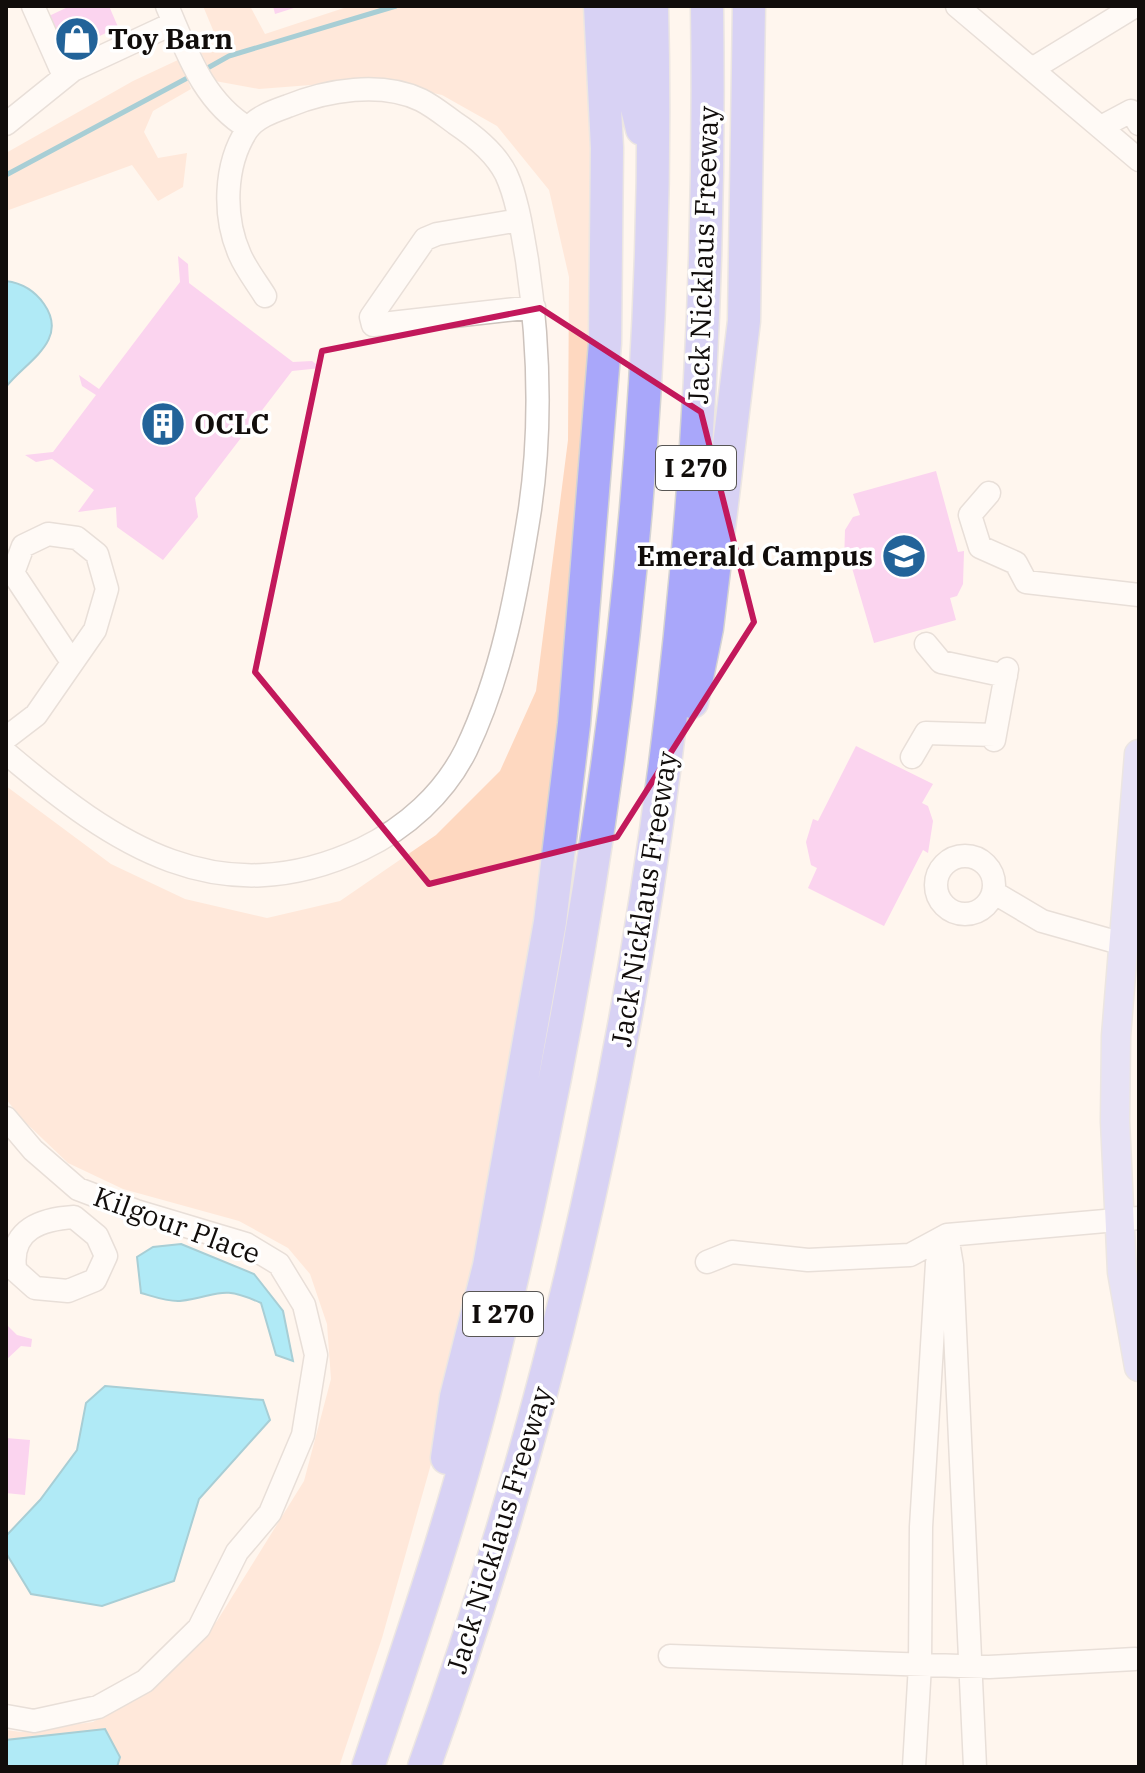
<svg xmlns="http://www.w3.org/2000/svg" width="1145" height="1773" font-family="'IBM Plex Serif',serif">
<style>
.green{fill:#fed8c0}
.water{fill:#51dcff;stroke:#3e9eb6;stroke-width:2}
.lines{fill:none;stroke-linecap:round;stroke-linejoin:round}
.stream{stroke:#3e9eb6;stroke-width:5}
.building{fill:#f7aaef}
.minor-casing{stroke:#cdc3bd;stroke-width:25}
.major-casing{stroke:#d4d3d3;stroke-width:31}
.highway-casing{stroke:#d4d3d3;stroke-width:35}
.minor{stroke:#fff;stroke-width:22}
.major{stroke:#cbcafc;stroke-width:28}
.highway{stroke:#a9a7fa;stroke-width:32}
.marked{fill:none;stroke:#c2185b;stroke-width:6;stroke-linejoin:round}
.labels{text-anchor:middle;stroke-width:7;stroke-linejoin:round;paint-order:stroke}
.shield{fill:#fff;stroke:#585654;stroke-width:2}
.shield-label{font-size:26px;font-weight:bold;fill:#110d0b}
.poi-label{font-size:28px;font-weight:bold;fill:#110d0b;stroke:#fff;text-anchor:start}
.street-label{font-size:28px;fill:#110d0b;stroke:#fff}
</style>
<rect width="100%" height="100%" fill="#fff5ee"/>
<path class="green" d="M 203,6 L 250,6 L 265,34 L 350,6 L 590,6 L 594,70 L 587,506 L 515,1077 L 440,1432 L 382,1638 L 339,1767 L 6,1767 L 6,1730 L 21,1732 L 93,1722 L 151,1688 L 217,1621 L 304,1481 L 331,1379 L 327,1324 L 310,1274 L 288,1248 L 239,1221 L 123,1189 L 68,1163 L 22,1119 L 6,1099 L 6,786 L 111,864 L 185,899 L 267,918 L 340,901 L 436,835 L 500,771 L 536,691 L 568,440 L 569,277 L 549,190 L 497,126 L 442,95 L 376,80 L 259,89 L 215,81 L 200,50 L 218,42 Z
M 180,59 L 191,89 L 153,111 L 144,132 L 158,158 L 187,153 L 183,187 L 158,201 L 132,165 L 6,211 L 6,153 L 133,81 Z"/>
<path class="water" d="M 6,281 C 21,283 35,291 44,304 C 70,341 25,362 6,387 Z
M 181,1244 L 254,1274 L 283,1311 L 293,1361 L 276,1355 L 261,1303 C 219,1284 220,1296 180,1301 C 168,1302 152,1296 141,1293 L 137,1257 L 153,1247 Z
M 105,1386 L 263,1400 L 270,1420 L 199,1499 L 174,1581 L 102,1606 L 31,1594 L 6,1553 L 6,1536 L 40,1500 L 77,1450 L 86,1403 Z
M 105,1729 L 120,1757 L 117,1767 L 6,1767 L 6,1740 Z"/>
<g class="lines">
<path class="stream" d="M 204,70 L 229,56 L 396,6
M 6,175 L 191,76"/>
</g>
<path class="building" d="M 70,6 L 109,6 L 118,27 L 67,52 L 49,16 Z
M 273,6 L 297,6 L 297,7 L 275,14 Z
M 178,256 L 188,264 L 189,283 L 293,362 L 312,361 L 321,368 L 292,371 L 195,498 L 198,517 L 163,560 L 117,527 L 116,507 L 78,512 L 94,490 L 52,459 L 36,462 L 25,455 L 53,452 L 96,395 L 82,386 L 79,375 L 99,389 L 180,282 Z
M 936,471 L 958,552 L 964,551 L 963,584 L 957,596 L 950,598 L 956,620 L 874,643 L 850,561 L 844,563 L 845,530 L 853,517 L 860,515 L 853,494 Z
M 856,746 L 933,784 L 922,803 L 928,806 L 933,821 L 928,853 L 923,850 L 884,926 L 808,888 L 817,868 L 811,865 L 806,842 L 813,819 L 818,821 Z
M 6,1324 L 17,1335 L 32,1339 L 31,1347 L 21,1346 L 6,1360 Z
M 6,1438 L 30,1440 L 25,1495 L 6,1493 Z"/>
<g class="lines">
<g class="minor-casing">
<path id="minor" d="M 33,6 L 64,76
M 167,6 C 187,52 203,101 248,128
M 957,6 L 1139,160
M 1032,69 L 1135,6
M 6,124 L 73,70 L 174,23
M 1101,127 L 1131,111 L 1139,124
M 520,220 L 437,234 L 425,239 L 371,317 L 373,325 L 534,307
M 989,493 L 970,515 L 980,547 L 1016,563 L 1026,582 L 1139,595
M 926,644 L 941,662 L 1006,676
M 6,738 L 36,715 L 95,630 L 107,589 L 97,554 L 77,538 L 48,534 L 23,546 L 13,573 L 72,662
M 994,740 L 1007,669
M 6,753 C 115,845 218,916 362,849 C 406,828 444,794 466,750 C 502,675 517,592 530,509 C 542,426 539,343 527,260 C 522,232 518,200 506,174 C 496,154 473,135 455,123 C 444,115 433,106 421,100 C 381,81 327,90 288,106 C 274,111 256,117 247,130 C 224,165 223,217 240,255 C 246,269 257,283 265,296
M 912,757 L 926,733 L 995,735
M936 885a29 29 0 1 1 58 0a29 29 0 1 1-58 0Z
M 993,892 L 1042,921 L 1123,944
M 6,1118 L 33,1150 L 78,1189 L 136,1211 L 246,1244 L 279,1264 L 304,1305 L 316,1355 L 303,1435 L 270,1513 L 237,1552 L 199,1628 L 145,1681 L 98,1707 L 34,1721 L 6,1716
M 947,1236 L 952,1265 L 975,1767
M 6,1262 L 35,1288 L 68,1291 L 95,1280 L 106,1256 L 97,1236 L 74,1217 C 42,1219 10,1229 15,1268
M 707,1262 L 732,1252 L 808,1260 L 910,1255 L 947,1235 L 1139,1218
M 670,1656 L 989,1667 L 1135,1659
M 914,1767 L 920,1665 L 921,1527 L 937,1263 L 947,1235"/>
</g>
<g class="major-casing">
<path id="major" d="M 1139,754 L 1116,1036 L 1115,1121 L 1122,1272 L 1139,1367"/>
</g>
<g class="highway-casing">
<path id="highway" d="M 626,6 L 629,75 L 642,129
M 692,702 L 707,628 L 744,321 L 749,6
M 447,1458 L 456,1397 L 489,1266 L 550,922 L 574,724 L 605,343 L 607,148 L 600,6
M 368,1767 C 413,1634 459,1499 492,1362 C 601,920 663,462 652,6
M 424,1767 C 628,1200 716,607 707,6"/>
</g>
<use href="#minor" class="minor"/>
<use href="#major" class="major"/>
<use href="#highway" class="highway"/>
</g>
<path d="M0 0H1145V1773H0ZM 540,308 L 701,412 L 754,622 L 617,837 L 429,884 L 255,672 L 322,351 Z" fill="#fff5ee" fill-opacity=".55" fill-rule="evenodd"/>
<path class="marked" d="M 540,308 L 701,412 L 754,622 L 617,837 L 429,884 L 255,672 L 322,351 Z"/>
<defs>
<g id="shop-disc" transform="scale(2.3)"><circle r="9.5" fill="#226399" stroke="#fff"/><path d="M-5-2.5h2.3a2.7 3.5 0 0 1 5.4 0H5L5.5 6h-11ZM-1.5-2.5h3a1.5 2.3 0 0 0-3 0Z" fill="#fff"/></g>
<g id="building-disc" transform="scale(2.3)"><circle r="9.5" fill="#226399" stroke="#fff"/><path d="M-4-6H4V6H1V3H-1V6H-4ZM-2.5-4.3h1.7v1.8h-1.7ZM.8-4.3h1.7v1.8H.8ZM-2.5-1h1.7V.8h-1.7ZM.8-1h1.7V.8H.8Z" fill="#fff"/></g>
<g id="school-disc" transform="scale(2.3)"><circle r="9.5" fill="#226399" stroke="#fff"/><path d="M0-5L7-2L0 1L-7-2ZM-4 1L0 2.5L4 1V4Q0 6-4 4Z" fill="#fff"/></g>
</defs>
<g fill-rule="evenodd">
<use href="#shop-disc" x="77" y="39"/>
<use href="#building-disc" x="163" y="424"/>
<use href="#school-disc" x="904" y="556"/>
</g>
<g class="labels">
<g class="shield">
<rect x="656" y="446" width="80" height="44" rx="6"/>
<rect x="463" y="1292" width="80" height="44" rx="6"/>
</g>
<g class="shield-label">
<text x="696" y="477">I 270</text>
<text x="503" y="1323">I 270</text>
</g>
<g class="poi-label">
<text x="108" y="49">Toy Barn</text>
<text x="194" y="434">OCLC</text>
<text x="873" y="566" text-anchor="end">Emerald Campus</text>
</g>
<g class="street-label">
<text transform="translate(703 255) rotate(-88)" y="10">Jack Nicklaus Freeway</text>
<text transform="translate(644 899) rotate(-81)" y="10">Jack Nicklaus Freeway</text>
<text transform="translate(177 1225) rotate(20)" y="10">Kilgour Place</text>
<text transform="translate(499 1530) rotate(-73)" y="10">Jack Nicklaus Freeway</text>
</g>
</g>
<rect width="1145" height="1773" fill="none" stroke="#110d0b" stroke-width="16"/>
</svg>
